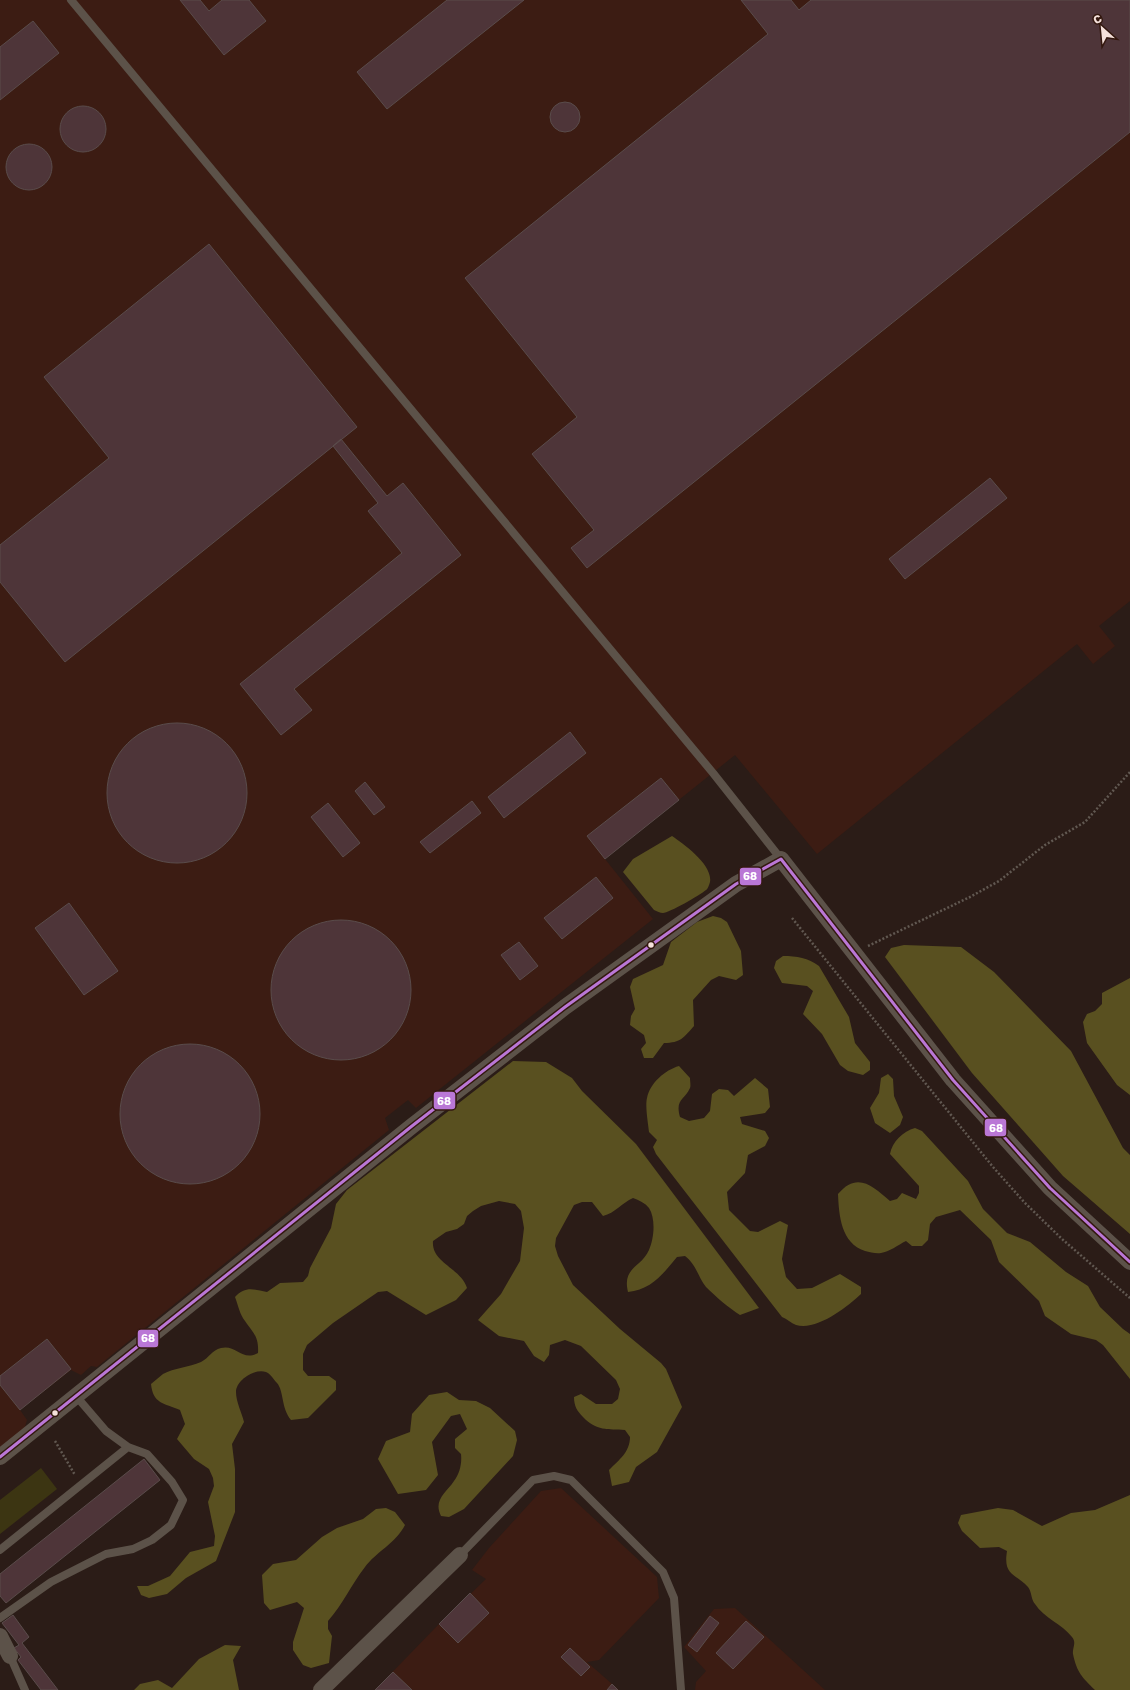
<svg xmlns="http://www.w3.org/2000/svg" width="1130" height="1690" font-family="'Golos Text',sans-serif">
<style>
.built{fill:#3c1c13}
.green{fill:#3c3512}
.forest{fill:#595020}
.building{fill:#4e3539;stroke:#5a4c4b}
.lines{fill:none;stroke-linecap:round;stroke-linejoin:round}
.path{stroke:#615851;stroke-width:2.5;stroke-dasharray:2 2;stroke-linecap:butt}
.lane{stroke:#5c5249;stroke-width:8}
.street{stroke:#5c5249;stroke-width:16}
.bus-1-casing{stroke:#33180f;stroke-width:6}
.bus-1{stroke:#ba77d6;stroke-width:3}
.bus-dot{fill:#f5e1db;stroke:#33180f;stroke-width:1.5}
.line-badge{stroke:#33180f;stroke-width:1.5}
.badge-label{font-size:11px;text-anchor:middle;font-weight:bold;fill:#fff}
</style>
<rect width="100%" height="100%" fill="#2b1c17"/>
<path class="built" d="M 0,0 L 1130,0 L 1130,601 L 1099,626 L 1115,646 L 1093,664 L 1077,644 L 817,854 L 735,755 L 605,859 L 653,919 L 416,1108 L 408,1100 L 385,1118 L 389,1130 L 97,1367 L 91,1366 L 81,1375 L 71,1370 L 20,1410 L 27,1420 L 24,1430 L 0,1449 Z
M 561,1488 L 657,1577 L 659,1598 L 599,1660 L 587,1662 L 619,1690 L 375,1690 L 439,1624 L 486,1579 L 472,1570 L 489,1548 L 541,1491 Z
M 735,1608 L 825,1690 L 695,1690 L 696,1682 L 706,1671 L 684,1647 L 714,1609 Z"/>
<path class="green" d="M 41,1468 L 57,1489 L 0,1534 L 0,1500 Z"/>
<path class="forest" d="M 672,836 C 684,844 713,865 710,882 C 709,885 708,889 706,890 C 700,895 669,913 663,913 C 660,913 657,911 654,910 L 623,872 L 633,859 Z
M 713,916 L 721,918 L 727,922 L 741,951 L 743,975 L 736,980 L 719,976 L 711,980 L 693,1000 L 694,1026 C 684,1037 681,1043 664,1043 L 653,1058 L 644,1058 L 641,1049 L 646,1043 L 644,1035 L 630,1025 L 631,1016 L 635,1009 L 630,987 L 633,979 L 663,965 L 671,942 L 697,922 Z
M 904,945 L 961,947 L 994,972 L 1071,1051 L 1123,1148 L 1130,1155 L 1130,1234 L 1063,1176 L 972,1073 L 885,957 L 891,948 Z
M 783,956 C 797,956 808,958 819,966 L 849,1017 L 855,1043 L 870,1062 L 870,1070 L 863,1075 L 848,1071 L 840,1065 L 822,1034 L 803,1014 L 813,991 L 807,986 L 782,983 L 774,968 L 776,961 Z
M 1130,978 L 1130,1095 L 1117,1085 L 1087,1043 L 1083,1022 L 1087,1014 L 1095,1011 L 1102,1004 L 1102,993 Z
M 513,1061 L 546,1062 L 572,1078 L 582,1091 L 636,1144 L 759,1308 L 740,1315 C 729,1308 716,1297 706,1287 C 698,1277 696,1264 685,1256 L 677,1257 C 664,1273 651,1290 628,1292 C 622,1267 641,1268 649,1250 C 654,1239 656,1219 649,1208 C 645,1203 639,1200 633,1198 C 622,1203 615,1213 603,1216 L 592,1202 L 582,1202 L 574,1205 L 556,1238 L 555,1246 L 558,1256 L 573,1285 L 620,1329 L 661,1363 L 666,1369 L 682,1407 L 657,1452 L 636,1467 L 629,1482 L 612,1486 L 609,1470 C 619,1460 630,1452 630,1437 L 625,1430 C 608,1429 596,1431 583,1417 C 577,1411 574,1406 574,1397 L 581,1394 L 596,1404 L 612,1404 L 618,1399 L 620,1389 L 616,1380 L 581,1346 L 565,1340 L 550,1345 L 549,1355 L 544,1362 L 534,1356 L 524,1341 L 499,1336 L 478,1320 L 501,1294 L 520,1261 L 524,1228 L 521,1211 L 515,1204 L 499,1201 L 481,1206 L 473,1211 L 467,1216 L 464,1224 L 457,1229 L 446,1232 L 433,1241 C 431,1263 461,1268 467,1288 L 456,1300 L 426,1315 L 387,1291 L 378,1292 L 333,1323 L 307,1345 L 303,1354 L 303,1370 L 308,1376 L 329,1376 L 336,1381 L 336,1390 L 308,1418 L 291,1420 C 281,1408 284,1391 277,1383 C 274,1380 270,1373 266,1372 C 255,1368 236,1380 236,1392 C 236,1402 242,1413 244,1422 L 232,1444 L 235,1469 L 235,1512 L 216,1561 L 186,1578 L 167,1594 L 149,1598 L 141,1595 L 137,1586 L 148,1586 L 170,1576 L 190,1552 L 214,1546 L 215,1536 L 208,1502 L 214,1486 L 213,1478 L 209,1469 L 194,1459 L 177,1439 L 185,1424 L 180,1410 C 164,1403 153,1404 151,1384 C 155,1381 159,1377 163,1374 C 174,1368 189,1367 201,1362 C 209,1358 212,1350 221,1348 C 236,1344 242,1362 258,1353 C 259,1336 253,1333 245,1321 C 240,1315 238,1305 235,1297 C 245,1286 253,1289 267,1292 L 280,1283 L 303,1282 L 308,1276 L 310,1268 L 331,1228 L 336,1204 L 347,1190 Z
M 679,1066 L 690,1078 C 690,1081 691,1086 690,1088 C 684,1101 675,1099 680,1117 L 689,1121 L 704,1118 L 710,1111 L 712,1094 L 719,1089 L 728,1090 L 734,1096 L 755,1078 L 768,1089 L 770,1107 L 765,1113 L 740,1117 L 742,1124 L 765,1131 L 769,1138 L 765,1146 L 748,1155 L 745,1173 L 727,1192 L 729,1210 L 750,1231 L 758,1232 L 780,1221 L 788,1225 L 782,1259 L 786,1277 L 797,1289 L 812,1288 L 840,1274 L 861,1287 L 861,1294 C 847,1307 817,1331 796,1325 C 791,1323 787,1319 782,1317 L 656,1154 L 653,1147 L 657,1140 L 649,1132 C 648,1123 645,1106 647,1098 C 650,1083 665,1070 679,1066 Z
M 888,1074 L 893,1079 L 894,1096 L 903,1117 L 900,1125 L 890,1133 L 875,1123 L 870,1108 L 879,1093 L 881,1078 Z
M 915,1128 L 922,1131 L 968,1181 L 983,1209 L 1007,1233 L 1030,1242 L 1066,1272 L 1088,1286 L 1100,1307 L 1123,1329 L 1130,1334 L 1130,1379 L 1103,1345 L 1096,1340 L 1071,1334 L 1045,1316 L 1039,1301 L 999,1262 L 991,1240 L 960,1210 L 936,1217 L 930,1224 L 928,1240 L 922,1246 L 912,1246 L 906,1241 C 898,1245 889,1252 881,1253 C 876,1254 870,1252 865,1251 C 841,1243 839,1216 838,1194 C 857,1171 873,1186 890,1201 L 897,1199 L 902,1193 L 916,1199 L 919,1193 L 919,1186 L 890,1154 C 892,1142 903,1131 915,1128 Z
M 447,1392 L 459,1400 L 476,1401 L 490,1408 L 515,1431 L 517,1440 L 513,1456 L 464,1509 L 449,1517 L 441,1516 C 433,1500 446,1493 454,1481 C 460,1473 462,1463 461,1454 L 455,1448 L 455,1439 L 467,1429 L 460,1414 L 451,1416 L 432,1442 L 438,1475 L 426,1490 L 398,1494 L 378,1459 L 386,1441 L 410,1432 L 412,1414 L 429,1395 Z
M 1130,1495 L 1130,1690 L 1095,1690 C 1082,1677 1077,1673 1073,1654 C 1072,1648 1077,1643 1072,1637 C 1062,1624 1044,1618 1035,1604 C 1031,1600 1032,1592 1028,1587 C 1015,1573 1003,1576 1007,1551 L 999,1547 L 980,1548 L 962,1531 L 958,1523 L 961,1515 L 998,1508 L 1013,1510 L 1042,1526 L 1071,1513 L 1095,1510 Z
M 386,1508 L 395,1512 L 405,1525 C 396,1543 376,1552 365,1567 C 351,1585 343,1604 328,1621 L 328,1629 L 332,1636 L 329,1663 L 311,1668 L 303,1665 L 293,1650 L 293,1642 L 304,1608 L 297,1602 L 270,1610 L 264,1603 L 262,1575 L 273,1564 L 296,1560 L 322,1537 L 337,1528 L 363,1519 L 376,1509 Z
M 225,1645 L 241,1646 L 233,1660 L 239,1690 L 134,1690 L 140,1684 L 158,1680 L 172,1688 L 199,1659 Z"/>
<path class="building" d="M 180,0 L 200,0 L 209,11 L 222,0 L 249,0 L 266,21 L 224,55 Z
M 447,0 L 524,0 L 387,109 L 357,72 Z
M 741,0 L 791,0 L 799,10 L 811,0 L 1130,0 L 1130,132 L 587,568 L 571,548 L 594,530 L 532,454 L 577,417 L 465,278 L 768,34 Z
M 33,21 L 59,53 L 0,100 L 0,47 Z
M550 117a15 15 0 1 1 30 0a15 15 0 1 1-30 0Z
M60 129a23 23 0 1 1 46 0a23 23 0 1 1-46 0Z
M6 167a23 23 0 1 1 46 0a23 23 0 1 1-46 0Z
M 209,244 L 357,427 L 65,662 L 0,582 L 0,545 L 109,458 L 44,377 Z
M 341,439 L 387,496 L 403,483 L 461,555 L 294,689 L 312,710 L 281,735 L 240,684 L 402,553 L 368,511 L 378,503 L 333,446 Z
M 990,478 L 1007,498 L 905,579 L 889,559 Z
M107 793a70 70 0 1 1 140 0a70 70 0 1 1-140 0Z
M 570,732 L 586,753 L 504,818 L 488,797 Z
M 661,778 L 679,800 L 605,859 L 587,836 Z
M 365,782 L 385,807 L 374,815 L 355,791 Z
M 472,801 L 481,813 L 430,853 L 420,842 Z
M 328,803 L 360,843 L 343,857 L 311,817 Z
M 596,877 L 613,898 L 562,939 L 544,918 Z
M 69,903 L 118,971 L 84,995 L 35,928 Z
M271 990a70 70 0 1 1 140 0a70 70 0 1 1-140 0Z
M 519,942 L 538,966 L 520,980 L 501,955 Z
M120 1114a70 70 0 1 1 140 0a70 70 0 1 1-140 0Z
M 47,1339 L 71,1369 L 20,1410 L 0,1385 L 0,1376 Z
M 144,1459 L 160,1480 L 6,1603 L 0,1596 L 0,1574 Z
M 470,1593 L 489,1613 L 458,1643 L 439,1624 Z
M 13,1615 L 29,1637 L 22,1643 L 58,1690 L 41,1690 L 18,1660 L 21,1657 L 14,1648 L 19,1645 L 2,1623 Z
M 710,1616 L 719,1623 L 697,1652 L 688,1645 Z
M 746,1621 L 764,1637 L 733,1669 L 716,1653 Z
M 570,1648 L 590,1667 L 581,1676 L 561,1657 Z
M 393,1672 L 412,1690 L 375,1690 Z
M 612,1684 L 618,1690 L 607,1690 Z"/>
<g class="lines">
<path class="path" d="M 792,918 L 993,1167 L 1024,1202 L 1062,1239 L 1130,1298
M 868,946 L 970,897 L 999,881 L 1045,845 L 1085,822 L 1130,772
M 55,1441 L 75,1475"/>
<path class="lane" d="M 71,0 L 713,773 L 781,859
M 0,1550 L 128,1447
M 460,1555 L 533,1480 L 554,1476 L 571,1480 L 663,1572 L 674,1598 L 681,1690
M 0,1618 L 51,1582 L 106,1554 L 133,1549 L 152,1540 L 171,1525 L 183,1500 L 172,1482 L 147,1454 L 128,1447 L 106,1431 L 76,1396
M 10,1656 L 25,1690"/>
<path class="street" d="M 0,1457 L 412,1126 L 565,1007 L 736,884 L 781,859 L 953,1080 L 1050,1188 L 1130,1262
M 0,1636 L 10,1656
M 321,1690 L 460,1555"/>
<g class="bus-1-casing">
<path id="bus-1" d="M 0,1457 L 412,1126 L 565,1007 L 736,884 L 781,859 L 953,1080 L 1050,1188 L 1130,1262"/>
</g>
<use href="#bus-1" class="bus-1"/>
</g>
<g class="bus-dot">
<circle cx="651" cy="945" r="3.5"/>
<circle cx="55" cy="1413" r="3.5"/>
</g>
<g class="line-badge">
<rect x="739" y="867" width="23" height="19" rx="4" fill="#ba77d6"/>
<rect x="433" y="1091" width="23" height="19" rx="4" fill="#ba77d6"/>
<rect x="984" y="1118" width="23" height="19" rx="4" fill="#ba77d6"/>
<rect x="137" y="1329" width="22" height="19" rx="4" fill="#ba77d6"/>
</g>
<g class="badge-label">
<text x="750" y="880">68</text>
<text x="444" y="1105">68</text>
<text x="996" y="1132">68</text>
<text x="148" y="1342">68</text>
</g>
<g transform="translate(1102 28) rotate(333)" stroke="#33180f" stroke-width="3" paint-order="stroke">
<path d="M0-3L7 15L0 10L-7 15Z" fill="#f5e1db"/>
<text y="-6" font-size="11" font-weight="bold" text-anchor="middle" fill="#f5e1db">С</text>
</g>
</svg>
